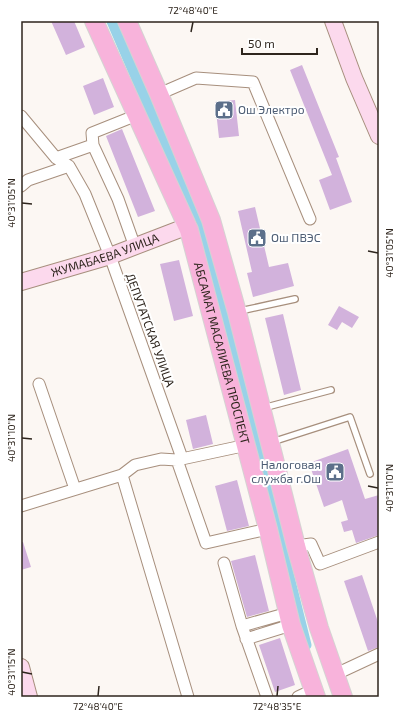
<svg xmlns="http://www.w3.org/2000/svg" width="400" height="718" font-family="'Exo 2',sans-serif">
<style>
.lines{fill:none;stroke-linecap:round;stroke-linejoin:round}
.canal{stroke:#98d2e8;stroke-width:11}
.building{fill:#d2b2dc}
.lane-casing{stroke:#a78f7d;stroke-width:8}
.street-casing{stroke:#a78f7d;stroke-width:13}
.secondary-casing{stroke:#a78f7d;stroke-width:18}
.primary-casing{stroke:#d5d3d2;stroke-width:20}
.lane{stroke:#fff;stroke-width:5.5}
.street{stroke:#fff;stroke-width:11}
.secondary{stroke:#fcd9ed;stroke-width:16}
.primary{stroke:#f8b3db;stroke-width:18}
.ticks{fill:none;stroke:#2e251d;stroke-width:1.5}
.labels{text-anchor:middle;stroke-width:4;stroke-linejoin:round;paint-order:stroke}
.service-label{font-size:12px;fill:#4e5e75;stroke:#fff;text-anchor:start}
.street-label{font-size:12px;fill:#2e251d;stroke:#fff}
.neatline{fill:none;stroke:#2e251d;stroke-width:1.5}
.ticks-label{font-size:10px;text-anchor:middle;fill:#2e251d}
</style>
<rect width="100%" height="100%" fill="#fcf7f3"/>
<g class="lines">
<path class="canal" d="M 112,21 L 204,235 L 306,645"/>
</g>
<path class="building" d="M 51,21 L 74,21 L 85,47 L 66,55 Z
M 302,65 L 339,157 L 336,158 L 352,202 L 330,210 L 319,180 L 332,175 L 290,70 Z
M 103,78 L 114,107 L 94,115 L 83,86 Z
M 235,100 L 239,136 L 219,138 L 215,102 Z
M 122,129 L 155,211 L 138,217 L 106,136 Z
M 255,207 L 269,267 L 288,263 L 294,286 L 253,297 L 247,273 L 252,272 L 238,211 Z
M 179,260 L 193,316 L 174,321 L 160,264 Z
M 339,306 L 359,317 L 352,328 L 342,322 L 337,330 L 328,325 Z
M 283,314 L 301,390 L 284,395 L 265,318 Z
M 206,415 L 213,444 L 193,449 L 186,420 Z
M 348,449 L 365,499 L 379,495 L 379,535 L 356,543 L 352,530 L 344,532 L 341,522 L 348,520 L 342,500 L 324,507 L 309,463 Z
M 237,480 L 249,526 L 227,531 L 215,486 Z
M 21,542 L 23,542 L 31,567 L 21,570 Z
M 255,555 L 269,611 L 247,617 L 231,561 Z
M 362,575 L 379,625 L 379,647 L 368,651 L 344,581 Z
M 280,638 L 295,685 L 275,692 L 259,645 Z"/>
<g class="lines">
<g class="lane-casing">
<path id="lane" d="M 240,311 L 295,299
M 263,408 L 331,390
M 272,442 L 350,417 L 370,474"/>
</g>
<g class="street-casing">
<path id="street" d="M 159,94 L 196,78 L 253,82 L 310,219
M 21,116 L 56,158 L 69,166 L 85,194 L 110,256 L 182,458
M 56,158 L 93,145
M 21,186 L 28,180 L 69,166
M 135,247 L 118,199 L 93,145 L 92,133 L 137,115
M 39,384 L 75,489
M 177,460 L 206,543 L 268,529
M 122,475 L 188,697
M 21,506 L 122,475 L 135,465 L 161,459 L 177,460 L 247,445
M 296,546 L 311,544 L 320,564 L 379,542
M 224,563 L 242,626 L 267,697
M 242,626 L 288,613
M 246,639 L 291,625
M 334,675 L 379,654
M 298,697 L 313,690"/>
</g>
<g class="secondary-casing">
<g id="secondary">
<path d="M 333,21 L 354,78 L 379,136"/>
<path id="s1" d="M 21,282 L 110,256 L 188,226"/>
<path d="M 21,667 L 29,697"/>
</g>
</g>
<g class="primary-casing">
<g id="primary">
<path id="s2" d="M 94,21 L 189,230 L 268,529 L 291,625 L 316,697"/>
<path d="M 127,21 L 159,94 L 211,220 L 237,312 L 296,546 L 319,628 L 343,697"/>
</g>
</g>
<use href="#lane" class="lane"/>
<use href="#street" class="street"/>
<use href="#secondary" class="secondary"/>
<use href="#primary" class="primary"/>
</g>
<path class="ticks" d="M 191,32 L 193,22M 22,203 L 32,204M 368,251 L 378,253M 22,438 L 32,439M 368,486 L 378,488M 22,672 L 32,674M 98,696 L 99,686M 277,696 L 278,686"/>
<defs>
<g id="civic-square" transform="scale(1)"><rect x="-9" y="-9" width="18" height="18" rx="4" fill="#5c6f8a" stroke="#fff"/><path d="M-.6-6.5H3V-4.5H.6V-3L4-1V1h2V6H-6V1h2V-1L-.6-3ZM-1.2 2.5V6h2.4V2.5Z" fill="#fff"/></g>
</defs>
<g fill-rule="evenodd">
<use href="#civic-square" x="224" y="110"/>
<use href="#civic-square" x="257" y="238"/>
<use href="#civic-square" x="335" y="472"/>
</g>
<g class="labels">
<g class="service-label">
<text x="238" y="114">Ош Электро</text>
<text x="271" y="242">Ош ПВЭС</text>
<text x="321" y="469" text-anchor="end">Налоговая<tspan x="321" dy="14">служба г.Ош</tspan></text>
</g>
<g class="street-label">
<text dy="4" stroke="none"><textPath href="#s1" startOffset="88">ЖУМАБАЕВА УЛИЦА</textPath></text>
<text transform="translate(150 330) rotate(70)" y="4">ДЕПУТАТСКАЯ УЛИЦА</text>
<text dy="4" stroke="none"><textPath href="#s2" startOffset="357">АБСАМАТ МАСАЛИЕВА ПРОСПЕКТ</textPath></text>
</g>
</g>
<rect width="400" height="718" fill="none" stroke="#ffffff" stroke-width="44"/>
<path d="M242 48v6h75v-6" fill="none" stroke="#2e251d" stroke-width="2"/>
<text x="248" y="48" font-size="12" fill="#2e251d" stroke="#ffffff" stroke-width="3" paint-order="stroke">50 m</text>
<rect x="22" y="22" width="356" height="674" class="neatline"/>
<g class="ticks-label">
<text x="193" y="14">72°48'40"E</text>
<text transform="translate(11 203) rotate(-90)" y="4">40°31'05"N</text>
<text transform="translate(389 253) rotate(-90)" y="4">40°31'05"N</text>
<text transform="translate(11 438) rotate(-90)" y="4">40°31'10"N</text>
<text transform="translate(389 488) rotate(-90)" y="4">40°31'10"N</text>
<text transform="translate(11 672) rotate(-90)" y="4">40°31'15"N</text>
<text x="98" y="710">72°48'40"E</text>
<text x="277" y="710">72°48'35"E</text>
</g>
</svg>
